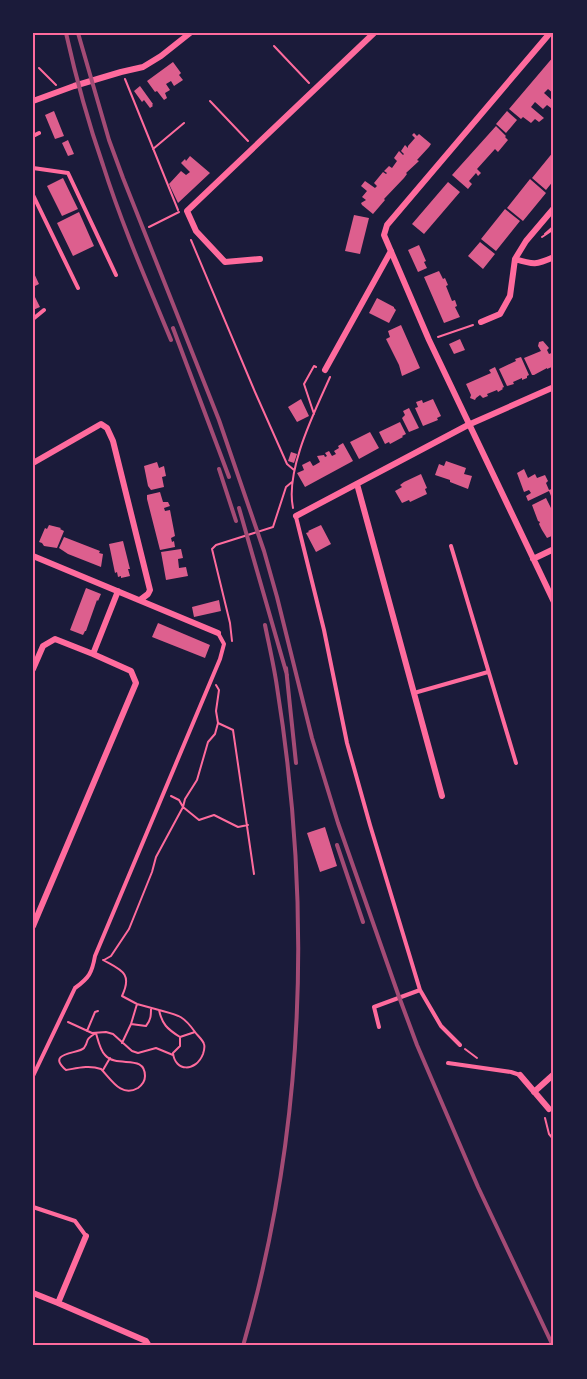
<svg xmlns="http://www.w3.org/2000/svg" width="587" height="1379" font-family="'Sofia Sans Condensed',sans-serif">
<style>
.building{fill:#dd5f8e}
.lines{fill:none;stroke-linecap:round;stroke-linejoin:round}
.path{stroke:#ff6b9d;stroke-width:2}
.service{stroke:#ff6b9d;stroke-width:4}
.minor{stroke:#ff6b9d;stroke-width:6}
.rail{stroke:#a44b75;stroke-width:4}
.neatline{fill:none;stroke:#ff6b9d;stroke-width:2}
</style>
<rect width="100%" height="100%" fill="#1b1b3a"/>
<path class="building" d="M 554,56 L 554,94 L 548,89 L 544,93 L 554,102 L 554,104 L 551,108 L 547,105 L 543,109 L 535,102 L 531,107 L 544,118 L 539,122 L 535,119 L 531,123 L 523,117 L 521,119 L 509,109 Z
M 173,62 L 181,73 L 179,75 L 183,80 L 174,86 L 171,81 L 166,84 L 170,90 L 165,93 L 167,98 L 164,100 L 157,91 L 155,92 L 147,81 Z
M 140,86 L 153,104 L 152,105 L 153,106 L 150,108 L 144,100 L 142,102 L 134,91 Z
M 54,111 L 64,136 L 55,139 L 45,115 Z
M 507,111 L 517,120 L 506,133 L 496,124 Z
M 496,126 L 506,136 L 505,137 L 508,140 L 498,152 L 495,149 L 477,169 L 481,173 L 478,176 L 476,173 L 469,181 L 472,184 L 468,189 L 452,175 Z
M 414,133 L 417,136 L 419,134 L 431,144 L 429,147 L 417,160 L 419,161 L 406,173 L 407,174 L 404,178 L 384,199 L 385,200 L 373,214 L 362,205 L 361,203 L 366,200 L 362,197 L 367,191 L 361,186 L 365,181 L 375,188 L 377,186 L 374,183 L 383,172 L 386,174 L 387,173 L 384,171 L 389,166 L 392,168 L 397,161 L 394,158 L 399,151 L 403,155 L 404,154 L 401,151 L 405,145 L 408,148 L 408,146 L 415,138 L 412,135 Z
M 68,140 L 74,154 L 68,156 L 62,143 Z
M 554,151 L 554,180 L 546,190 L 532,178 Z
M 190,156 L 210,173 L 178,203 L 169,184 L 181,171 L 186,175 L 190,172 L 181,163 L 185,159 L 186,161 Z
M 63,178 L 78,209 L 62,216 L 47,186 Z
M 530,179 L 546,193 L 523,221 L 507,208 Z
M 448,182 L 460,192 L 424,234 L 412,224 Z
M 505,209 L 520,221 L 496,251 L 481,239 Z
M 79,212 L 94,246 L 73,256 L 57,223 Z
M 354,215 L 369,218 L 360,254 L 345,251 Z
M 480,242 L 495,254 L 483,269 L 468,256 Z
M 419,245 L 426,261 L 424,262 L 427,268 L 418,272 L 408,250 Z
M 33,271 L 39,284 L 33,287 Z
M 439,271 L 443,279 L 445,278 L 448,285 L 446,286 L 452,301 L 455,300 L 457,306 L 455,307 L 460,317 L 444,323 L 424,277 Z
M 33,293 L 40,307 L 33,310 Z
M 377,298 L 394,307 L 394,308 L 396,310 L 389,323 L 369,313 Z
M 401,325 L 420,368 L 402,376 L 399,365 L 386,339 L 390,337 L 388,331 Z
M 460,339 L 465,350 L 454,354 L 449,344 Z
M 543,341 L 549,348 L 547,350 L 549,354 L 554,352 L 554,366 L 547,369 L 547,368 L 534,375 L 532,375 L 524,358 L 541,351 L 538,346 L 539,342 Z
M 521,357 L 529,375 L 527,376 L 527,378 L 522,380 L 522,378 L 513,382 L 514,384 L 507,386 L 499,369 L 516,361 L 515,359 Z
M 495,367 L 504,387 L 502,388 L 503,389 L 498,392 L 497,390 L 487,394 L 488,396 L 483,398 L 480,395 L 476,398 L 475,400 L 470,398 L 471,395 L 466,384 L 491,373 L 489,370 Z
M 301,399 L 309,416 L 297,422 L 288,407 Z
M 433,399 L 441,416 L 437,418 L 438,420 L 423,426 L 415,408 L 418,407 L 416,402 L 422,400 L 423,403 Z
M 409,408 L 419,428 L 409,432 L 402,418 L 405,415 L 403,411 Z
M 400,422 L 406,434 L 402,436 L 403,437 L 390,444 L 389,442 L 385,444 L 379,432 Z
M 370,432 L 379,448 L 359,459 L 350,442 Z
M 343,443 L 353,461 L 305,487 L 297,473 L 304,470 L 302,465 L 310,461 L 313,466 L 315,465 L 320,462 L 317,456 L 324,455 L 325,457 L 327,456 L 325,453 L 329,451 L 332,456 L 336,454 L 334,451 L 339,448 L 338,446 Z
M 291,452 L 297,454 L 294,463 L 288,461 Z
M 446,461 L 466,468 L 464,474 L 472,476 L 468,489 L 450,482 L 450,480 L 435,475 L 439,464 L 444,466 Z
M 157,462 L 159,468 L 164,466 L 166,476 L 162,477 L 164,487 L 151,490 L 148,486 L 144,466 Z
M 524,469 L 528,478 L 535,474 L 537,478 L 545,475 L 548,481 L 546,483 L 549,490 L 554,488 L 554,495 L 551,496 L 549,491 L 528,501 L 526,496 L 531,493 L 529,490 L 524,492 L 517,473 Z
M 421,474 L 427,488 L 425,489 L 427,494 L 410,502 L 409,500 L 402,503 L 395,491 L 402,487 L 400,485 L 404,482 Z
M 160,492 L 163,502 L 168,502 L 170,506 L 164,508 L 165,511 L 170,510 L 175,536 L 171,538 L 172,542 L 174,541 L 175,547 L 160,550 L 147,499 L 147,495 Z
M 546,498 L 554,514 L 554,535 L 547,538 L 542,530 L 539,524 L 540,522 L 538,521 L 532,505 Z
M 49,525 L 61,528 L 60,529 L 64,531 L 57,548 L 44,546 L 42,543 L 39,542 L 45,528 L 47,529 Z
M 321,525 L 331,544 L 316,552 L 306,533 L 309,532 L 308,531 Z
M 64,537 L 100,551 L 99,553 L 103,554 L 101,567 L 68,554 L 59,548 Z
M 123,541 L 130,569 L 128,569 L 130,576 L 121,578 L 121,576 L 118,577 L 117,572 L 115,573 L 109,544 Z
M 181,549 L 183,558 L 178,559 L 179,568 L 186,567 L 188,576 L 166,580 L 161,552 Z
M 86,588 L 101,594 L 98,601 L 97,600 L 86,631 L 85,631 L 83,635 L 70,630 Z
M 219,600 L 221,611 L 194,617 L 192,607 Z
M 158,623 L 210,645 L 205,658 L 152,637 Z
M 325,827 L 337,866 L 320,872 L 307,833 Z"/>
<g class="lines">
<path class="path" d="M 274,46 L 309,83
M 39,68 L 56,85
M 125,79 L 178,210
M 210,101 L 248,141
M 153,149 L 184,123
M 149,227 L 179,212
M 545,234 L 554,226
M 542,237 L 554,229
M 191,240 L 255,392 L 287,464 L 294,470
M 438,337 L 473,325
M 314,414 L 304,384 L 314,366 L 316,367
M 293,508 C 285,470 315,411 330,377
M 232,641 L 230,623 L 212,549 L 216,545 L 273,527 L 286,487 L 292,482
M 218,723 L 233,730 L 254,874
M 171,796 L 179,800 L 183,807 L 199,820 L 214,815 L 238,827 L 248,825
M 103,960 C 121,970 133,973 122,996 L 137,1004 L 159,1010 C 162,1024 167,1029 180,1037 L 195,1032 C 197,1035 203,1040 204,1044 C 205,1047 204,1051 203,1054 C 196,1072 175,1072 173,1053 L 180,1046 L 180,1037
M 104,960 L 111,956 L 129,929 L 152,872 L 156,857 L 183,807 L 185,799 L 197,780 L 208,742 L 215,734 L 218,723 L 216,711 L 219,690 L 216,685
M 159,1010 C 178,1015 183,1015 195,1032
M 68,1022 L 92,1033 L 106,1032 L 113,1034 L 132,1051 L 138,1053 L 156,1048 L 173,1055
M 131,1024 L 137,1004
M 87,1031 L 95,1012 L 98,1011
M 96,1033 C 98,1040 100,1050 105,1055 C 117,1069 145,1053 145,1076 C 145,1082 142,1085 138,1088 C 121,1098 111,1079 101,1069 C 89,1065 78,1068 66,1070 C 45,1052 79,1054 84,1048 C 90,1040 83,1041 96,1033 Z
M 122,1043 L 131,1024 L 146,1026 C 151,1020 151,1015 151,1008
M 465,1049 L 477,1058
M 103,1070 L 110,1058
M 545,1118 L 549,1134 L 554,1140"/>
<path class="service" d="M 33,136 L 39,133
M 33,168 L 68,173 L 116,275
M 33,195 L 78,288
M 33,319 L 44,310
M 296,517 L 324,630 L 347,743 L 370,825 L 420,990 L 441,1026 L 460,1045
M 451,546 L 516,763
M 414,693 L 488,672
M 379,1027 L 374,1007 L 420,990
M 448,1063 L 511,1072 L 520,1075
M 33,1076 L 75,988 C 89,978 92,973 95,956 L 220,659 L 224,644 L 218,633
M 33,1207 L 75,1221 L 86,1236"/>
<path class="minor" d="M 550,33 L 387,225 L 384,235 L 429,340 L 554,602
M 33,101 L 74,86 L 121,72 L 143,67 L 161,56 L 190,33
M 260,259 L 225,262 L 196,231 L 187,211 L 374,33
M 515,259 C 534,265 536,265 554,257
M 481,322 L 500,314 L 510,296 L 515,259 L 526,241 L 554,208
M 325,370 L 391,251
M 33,463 L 101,424 L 107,428 L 113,441 L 150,590 L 148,594 L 140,600
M 357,484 L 442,796
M 296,516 L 468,425 L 554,387
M 33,556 L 218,633
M 533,559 L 554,549
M 33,669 L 43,646 L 55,639 L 93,654 L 118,591
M 33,926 L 136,683 L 131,671 L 93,654
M 520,1075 L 549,1109
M 534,1092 L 554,1074
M 86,1236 L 58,1303 L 146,1341 L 149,1346
M 33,1293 L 58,1303"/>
<path class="rail" d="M 66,33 C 76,78 88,122 103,165 C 122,225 147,282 171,340
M 78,33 L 109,140 L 123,178 L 219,420 L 264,551 L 277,597 L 312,738 L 338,823 L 398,994 L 417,1045 L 478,1187 L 553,1346
M 173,328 L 229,477
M 219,469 L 236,521
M 239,508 L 287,675
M 286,668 L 296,763
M 337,845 L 363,922
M 243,1346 C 305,1131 312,907 277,687 C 274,666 269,645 265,625"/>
</g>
<rect width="587" height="1379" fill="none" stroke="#1b1b3a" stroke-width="69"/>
<rect x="34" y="34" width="518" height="1310" class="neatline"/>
</svg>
